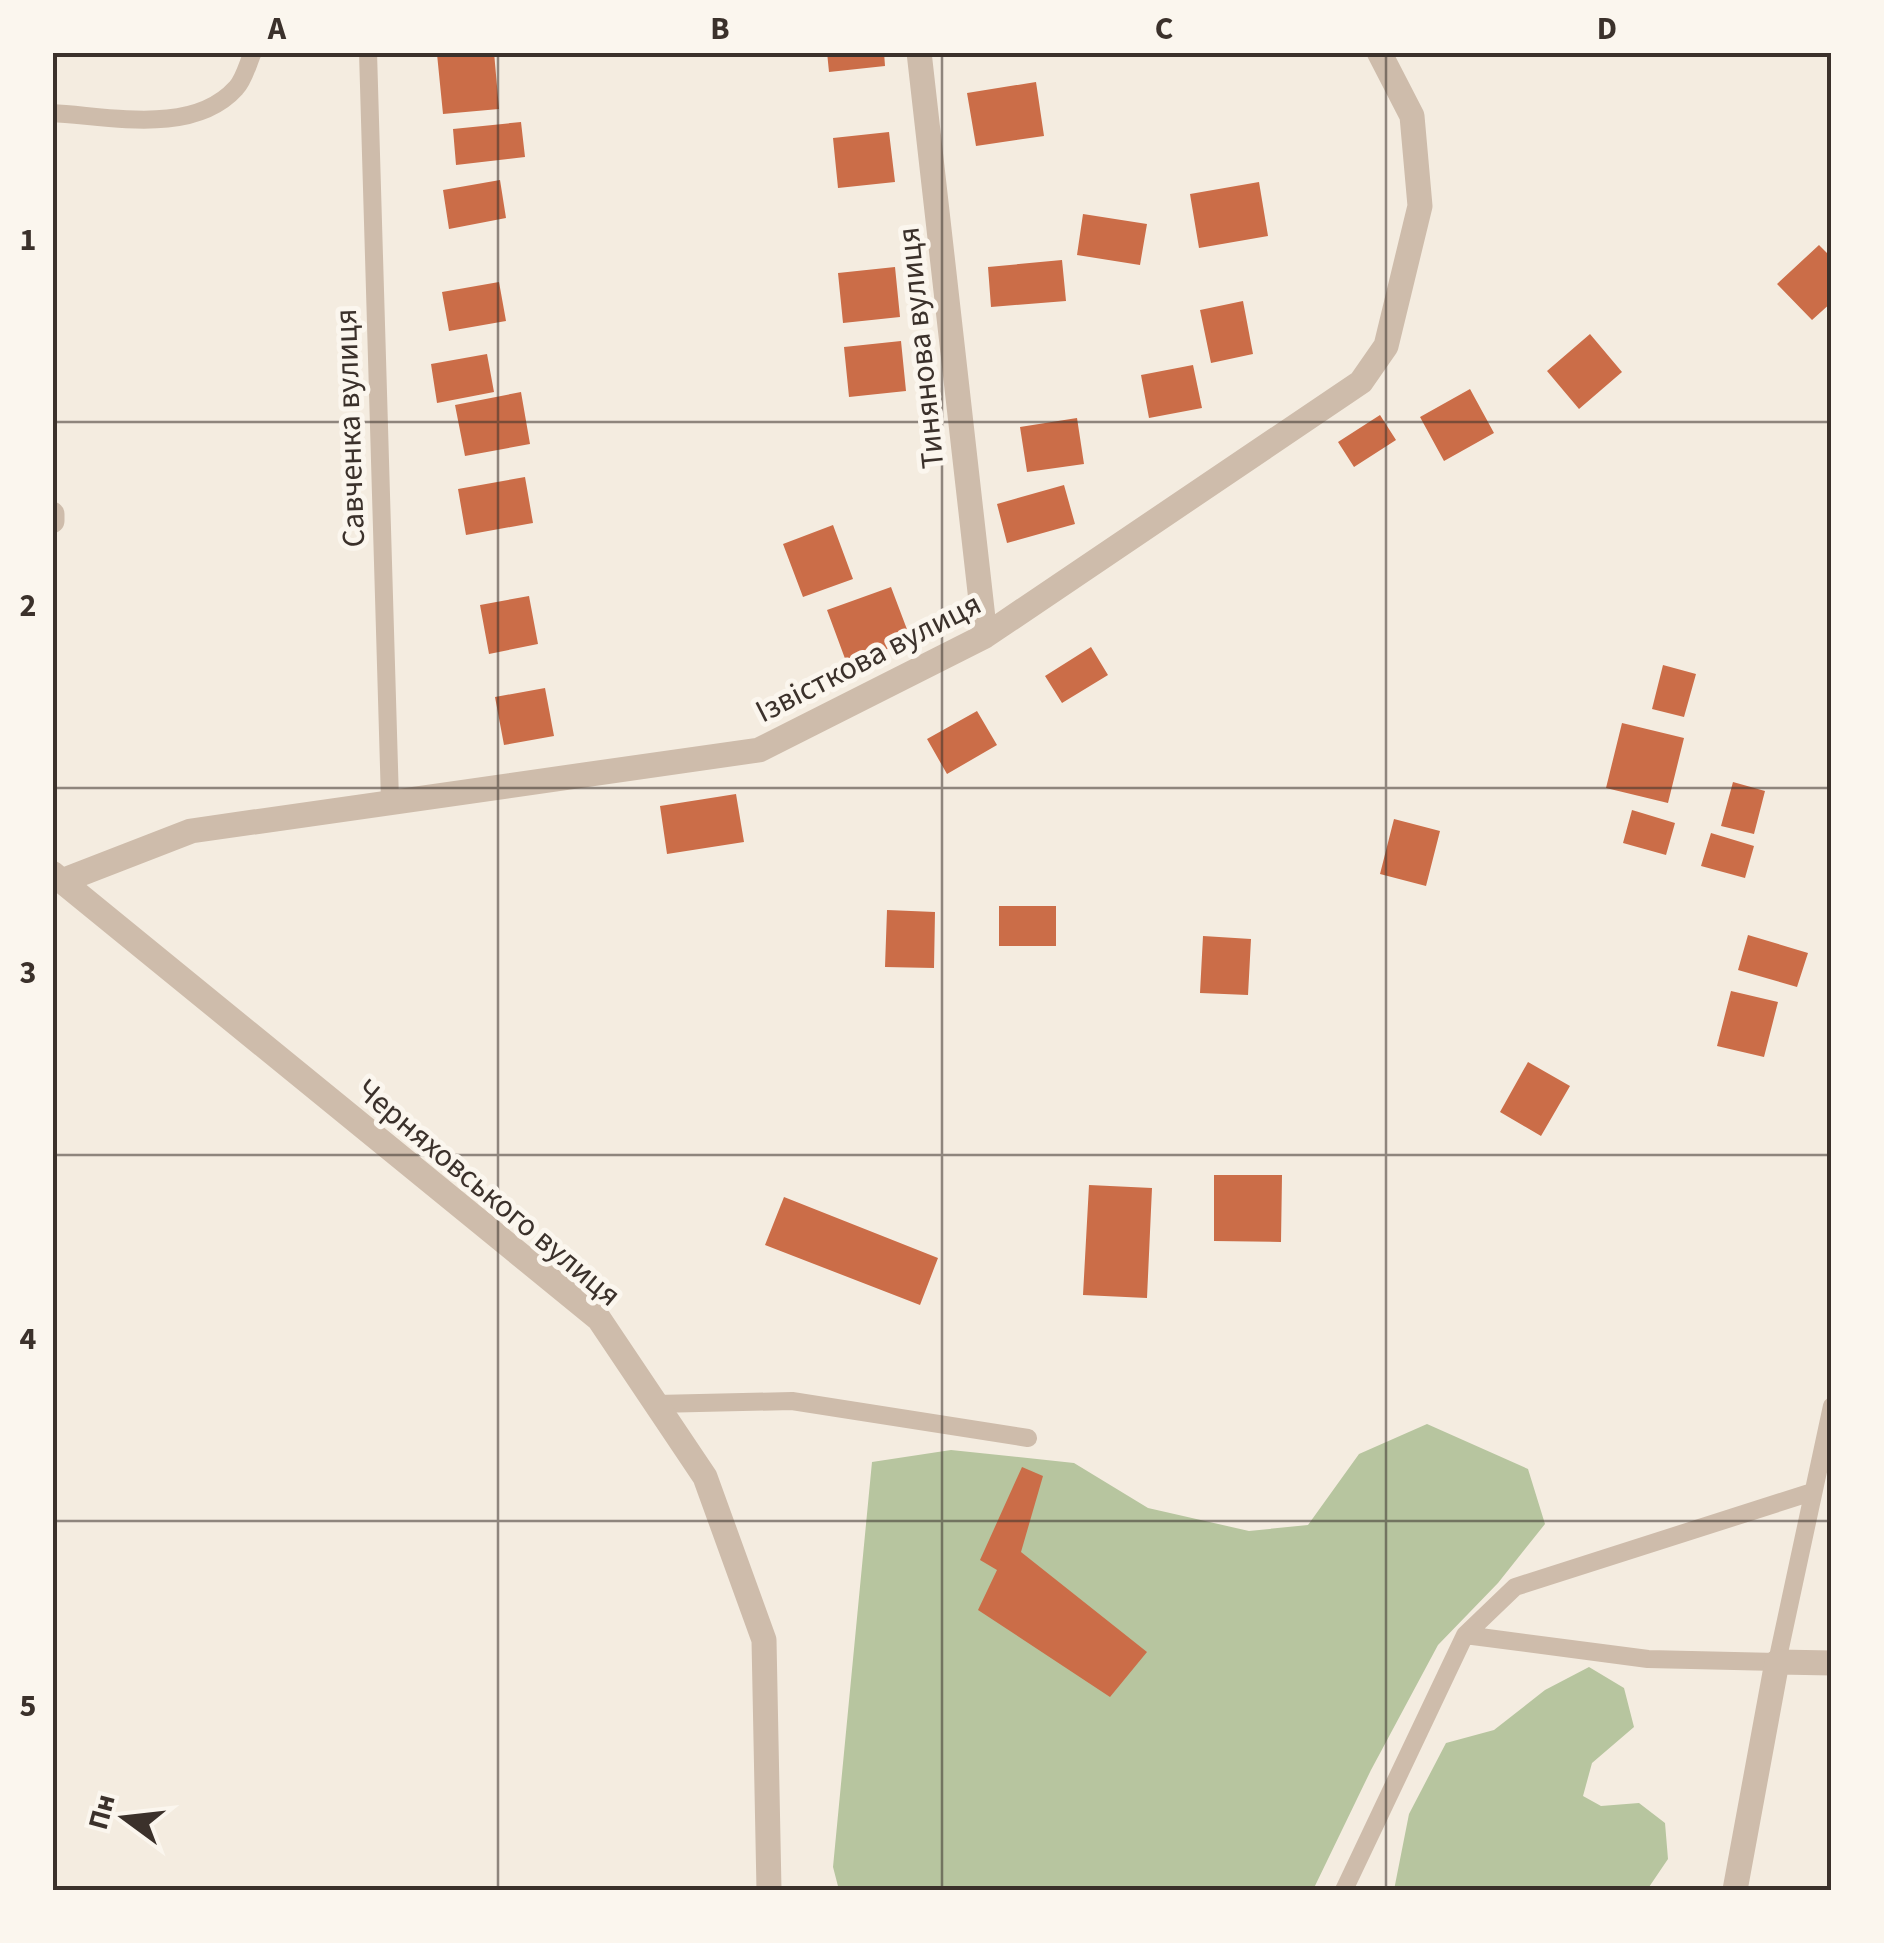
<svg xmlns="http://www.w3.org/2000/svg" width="1884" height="1943" font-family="'Source Sans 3',sans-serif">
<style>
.green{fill:#b7c59f}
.building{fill:#cb6d48}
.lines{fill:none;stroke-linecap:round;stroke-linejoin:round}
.lane{stroke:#cebcab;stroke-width:18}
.street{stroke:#cebcab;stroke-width:25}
.grid{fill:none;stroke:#3b312b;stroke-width:2.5;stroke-opacity:0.55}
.labels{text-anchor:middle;stroke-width:10;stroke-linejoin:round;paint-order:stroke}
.street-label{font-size:32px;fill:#3b312b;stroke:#fbf6ee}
.neatline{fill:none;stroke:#3b312b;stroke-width:4}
.grid-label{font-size:32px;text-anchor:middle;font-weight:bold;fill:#3b312b}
</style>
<rect width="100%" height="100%" fill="#f4ece0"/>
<path class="green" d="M 1427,1424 L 1528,1469 L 1545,1524 L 1498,1583 L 1438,1645 L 1371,1770 L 1313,1890 L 839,1890 L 833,1867 L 872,1462 L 951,1450 L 1074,1463 L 1148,1508 L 1249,1531 L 1308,1525 L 1359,1454 Z
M 1589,1667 L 1624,1688 L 1634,1727 L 1592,1763 L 1583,1796 L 1601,1806 L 1639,1803 L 1665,1823 L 1668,1859 L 1647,1890 L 1394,1890 L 1409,1814 L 1446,1743 L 1494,1730 L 1545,1690 Z"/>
<path class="building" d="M 494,52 L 499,109 L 443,114 L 437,54 Z
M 827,52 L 884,52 L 885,66 L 829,72 Z
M 1036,82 L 1044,136 L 976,146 L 967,93 Z
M 521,122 L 525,157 L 456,165 L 453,129 Z
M 889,132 L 895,182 L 838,188 L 833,138 Z
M 500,180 L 506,218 L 449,229 L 443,190 Z
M 1259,182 L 1268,236 L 1199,248 L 1190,194 Z
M 1083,214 L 1147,224 L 1140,265 L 1077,255 Z
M 1819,245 L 1832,258 L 1832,302 L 1812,320 L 1777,284 Z
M 1062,260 L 1066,301 L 991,307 L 988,267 Z
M 895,267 L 900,317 L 843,323 L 838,273 Z
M 499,282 L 506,321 L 449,331 L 442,292 Z
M 1243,301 L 1253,354 L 1211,363 L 1200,310 Z
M 1590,334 L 1622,372 L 1579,409 L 1547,371 Z
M 901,341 L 906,391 L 849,397 L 844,347 Z
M 487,354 L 494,392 L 437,403 L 431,364 Z
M 1193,365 L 1202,408 L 1149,418 L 1141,375 Z
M 1470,389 L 1494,433 L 1444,461 L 1420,417 Z
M 521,392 L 530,444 L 465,456 L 455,405 Z
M 1380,415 L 1396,440 L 1354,467 L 1338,442 Z
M 1077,418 L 1084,464 L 1027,472 L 1020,427 Z
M 525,477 L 533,523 L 466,535 L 458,489 Z
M 1064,485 L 1075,524 L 1007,543 L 997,504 Z
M 833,525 L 853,579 L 803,597 L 783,544 Z
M 891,587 L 911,640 L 847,664 L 827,610 Z
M 529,596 L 538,644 L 489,654 L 480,605 Z
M 1091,647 L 1108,675 L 1062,703 L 1045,676 Z
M 1663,665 L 1696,674 L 1684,717 L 1652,709 Z
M 545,688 L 554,736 L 504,745 L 495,697 Z
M 977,711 L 997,745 L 947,774 L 927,739 Z
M 1622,723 L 1684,738 L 1668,803 L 1606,788 Z
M 1733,782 L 1765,791 L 1754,834 L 1721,826 Z
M 736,794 L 744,842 L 667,854 L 660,806 Z
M 1632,810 L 1675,823 L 1666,855 L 1623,843 Z
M 1394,819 L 1440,831 L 1426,886 L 1380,874 Z
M 1711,833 L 1754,846 L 1745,878 L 1701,866 Z
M 999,906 L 1056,906 L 1056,946 L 999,946 Z
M 887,910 L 935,912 L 934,968 L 885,967 Z
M 1748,935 L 1808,953 L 1797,987 L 1738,970 Z
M 1203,936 L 1251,939 L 1248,995 L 1200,993 Z
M 1731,991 L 1778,1002 L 1764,1057 L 1717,1046 Z
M 1528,1062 L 1570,1086 L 1541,1136 L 1500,1112 Z
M 1214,1175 L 1282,1175 L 1281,1242 L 1214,1241 Z
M 1089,1185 L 1152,1188 L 1147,1298 L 1083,1295 Z
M 784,1197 L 938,1258 L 920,1305 L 765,1245 Z
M 1022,1467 L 1043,1476 L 1021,1552 L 1147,1652 L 1110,1697 L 978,1610 L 997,1570 L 980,1560 Z"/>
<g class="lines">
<path class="lane" d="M 368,52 L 390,801
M 52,113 C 109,116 193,136 236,88 C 244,80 248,63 253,52
M 656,1404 L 792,1401 L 1028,1438
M 1465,1635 L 1648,1659 L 1777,1662 L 1832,1406
M 1344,1890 L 1465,1635 L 1515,1587 L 1812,1492"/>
<path class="street" d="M 919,52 L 985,636
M 52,514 L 52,521
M 52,873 L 599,1319 L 705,1477 L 764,1640 L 769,1890
M 62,881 L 191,831 L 759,750 L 985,636 L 1361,382 L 1386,346 L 1420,206 L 1412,116 L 1379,52
M 1735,1890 L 1777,1662 L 1832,1663"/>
</g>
<path class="grid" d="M 498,52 L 498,1890M 942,52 L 942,1890M 1386,52 L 1386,1890M 52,422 L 1832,422M 52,788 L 1832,788M 52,1155 L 1832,1155M 52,1521 L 1832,1521"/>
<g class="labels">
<g class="street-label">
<text transform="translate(920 348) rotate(-96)" y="11">Тинянова вулиця</text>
<text transform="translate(349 428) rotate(-92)" y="11">Савченка вулиця</text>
<text transform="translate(868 657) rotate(-27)" y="11">Iзвiсткова вулиця</text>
<text transform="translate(489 1192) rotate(40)" y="11">Черняховського вулиця</text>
</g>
</g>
<rect width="1884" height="1943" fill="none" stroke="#fbf6ee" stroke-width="110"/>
<g transform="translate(125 1818) rotate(285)" stroke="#fbf6ee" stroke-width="8" paint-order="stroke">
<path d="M0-8L18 38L0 25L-18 38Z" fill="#3b312b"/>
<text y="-15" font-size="28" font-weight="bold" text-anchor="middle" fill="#3b312b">Пн</text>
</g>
<rect x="55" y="55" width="1774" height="1833" class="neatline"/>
<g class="grid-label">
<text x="277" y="39">A</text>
<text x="720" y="39">B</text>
<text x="1164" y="39">C</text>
<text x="1607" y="39">D</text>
<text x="28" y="250">1</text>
<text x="28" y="616">2</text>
<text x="28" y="983">3</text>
<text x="28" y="1349">4</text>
<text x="28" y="1716">5</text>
</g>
</svg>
